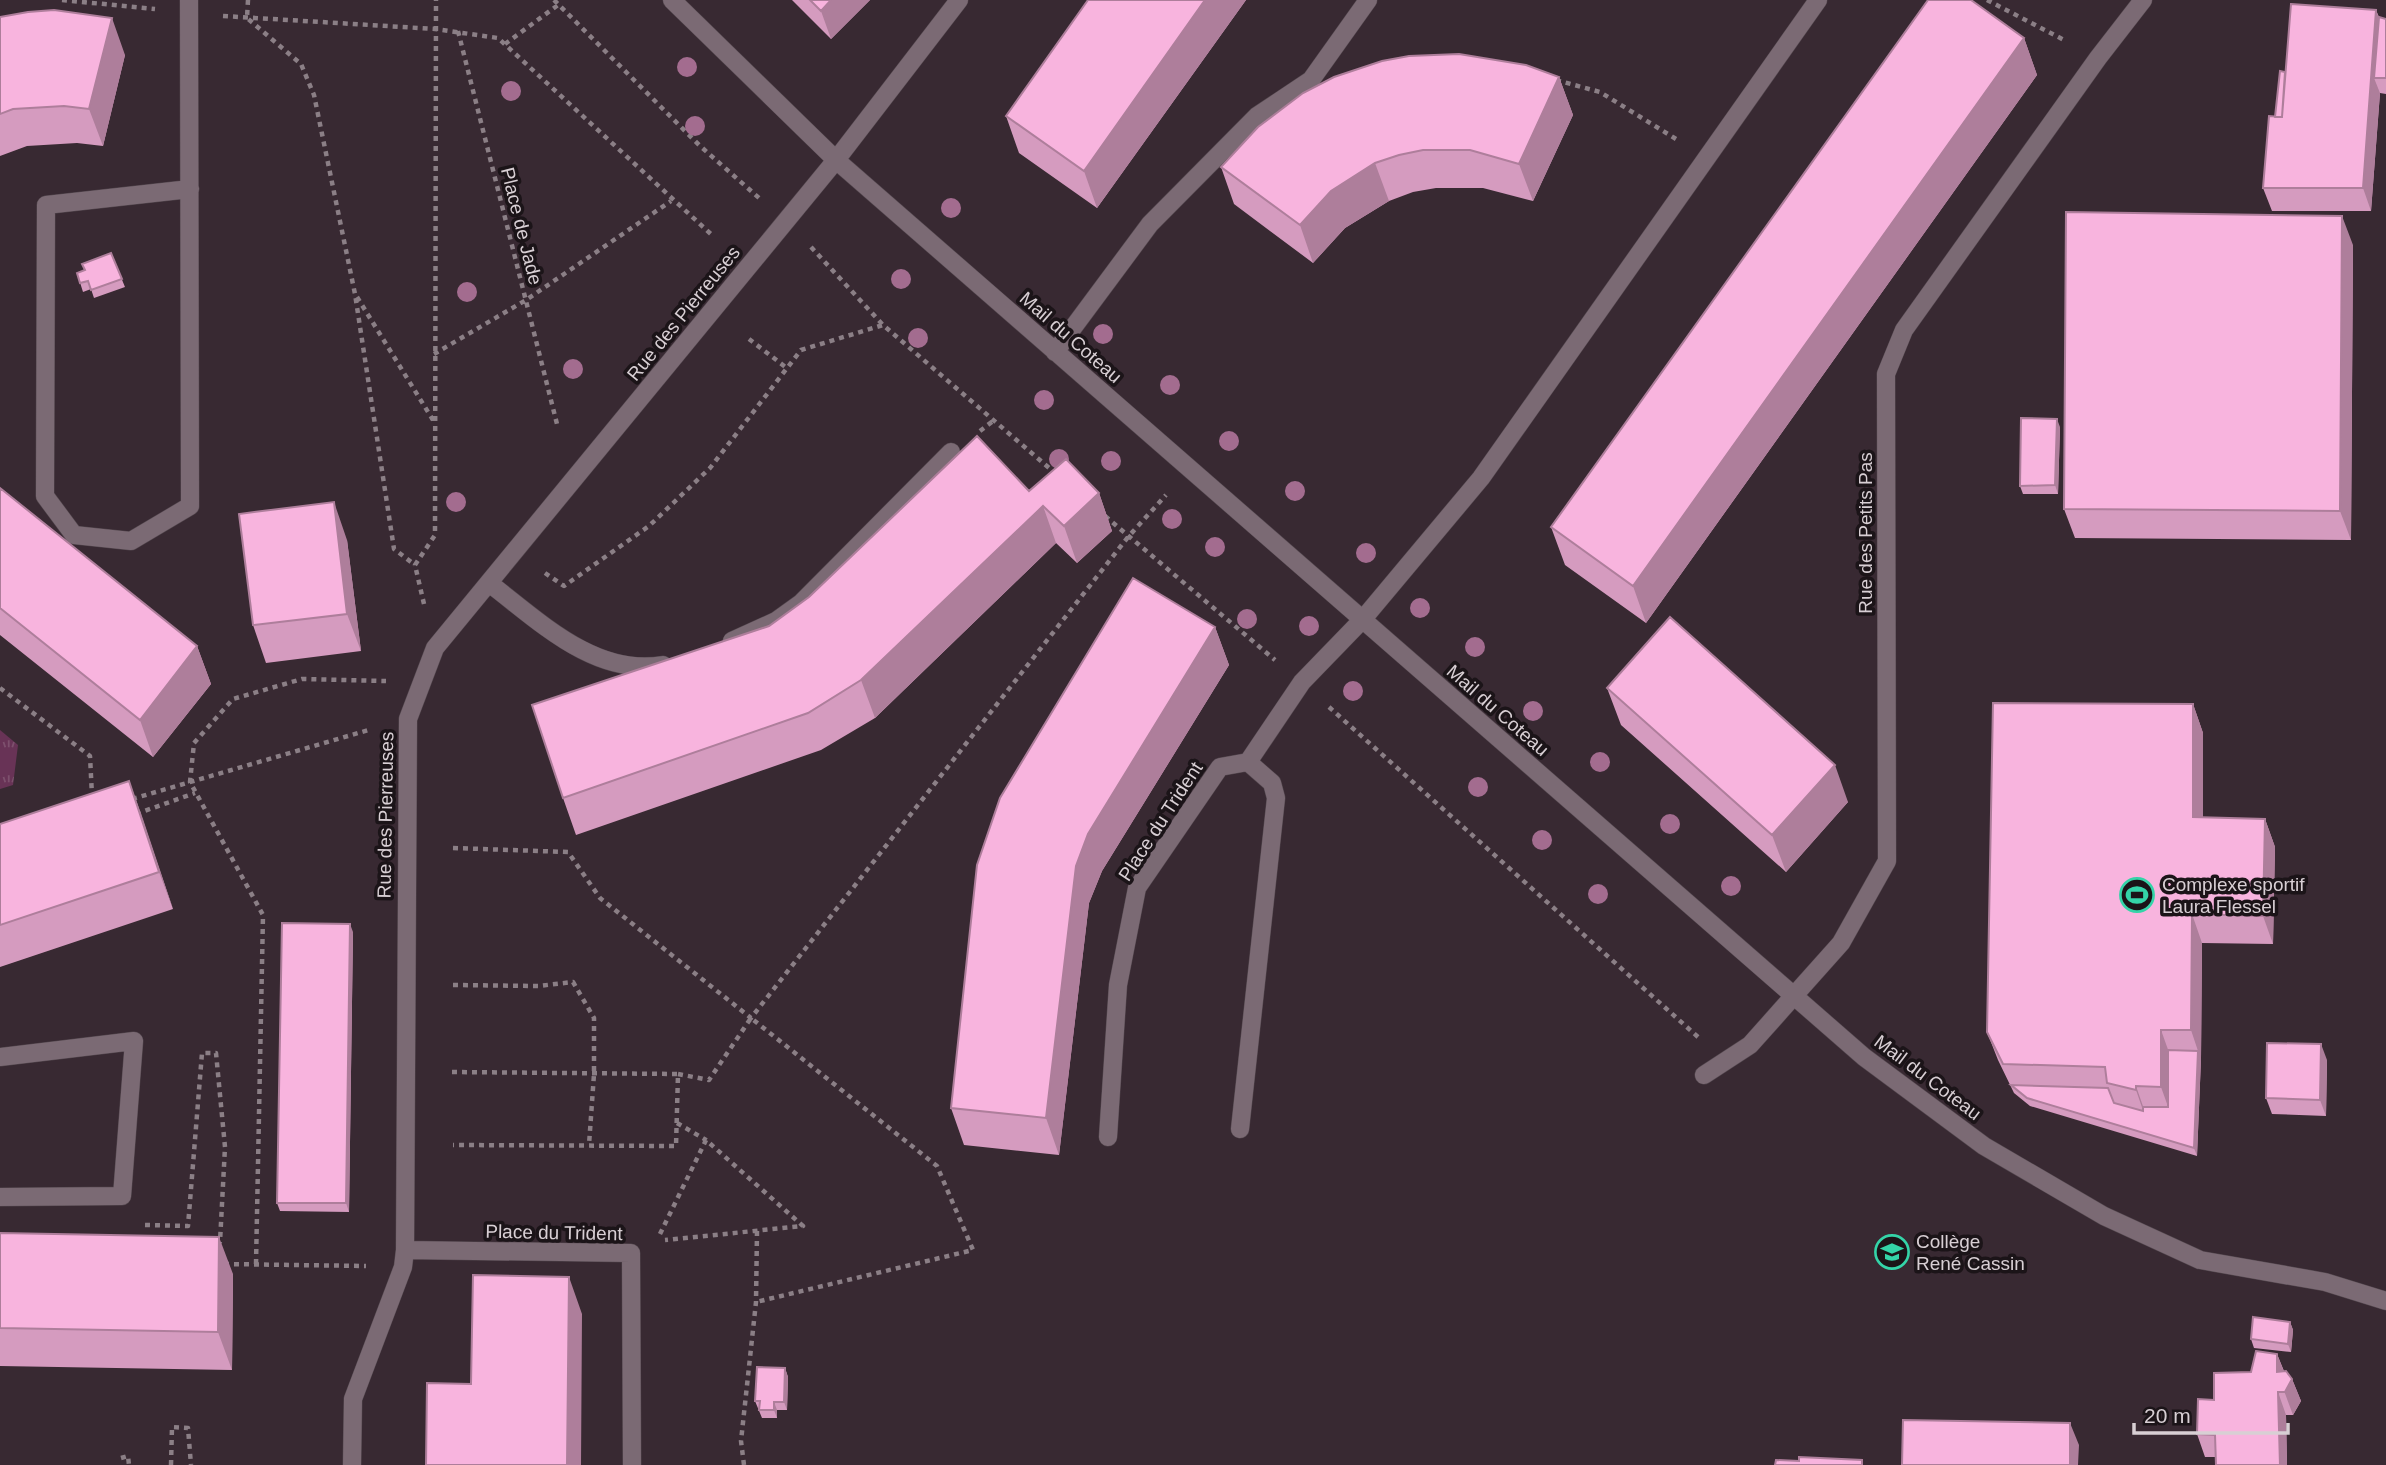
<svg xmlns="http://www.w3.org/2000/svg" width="2386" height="1465" font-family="Helvetica,sans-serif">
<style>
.grass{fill:url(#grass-tufts)}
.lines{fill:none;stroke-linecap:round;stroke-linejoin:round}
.minor-casing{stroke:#53474e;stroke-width:19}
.path{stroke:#8b7f86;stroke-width:4.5;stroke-dasharray:5 5;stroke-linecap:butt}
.minor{stroke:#7b6a74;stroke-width:18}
.tree{fill:#a36c8f}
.wall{fill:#d59bbf}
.shaded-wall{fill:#ae7e9b}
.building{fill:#f8b4de;stroke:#ae7e9b;stroke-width:2}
.labels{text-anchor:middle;stroke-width:7;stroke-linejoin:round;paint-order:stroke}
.street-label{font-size:19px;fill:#d8cfd4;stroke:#1b1418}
.poi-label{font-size:19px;fill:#d8cfd4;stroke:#1b1418;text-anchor:start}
</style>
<defs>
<pattern id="grass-tufts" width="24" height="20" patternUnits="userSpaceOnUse" patternTransform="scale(1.75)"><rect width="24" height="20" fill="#683356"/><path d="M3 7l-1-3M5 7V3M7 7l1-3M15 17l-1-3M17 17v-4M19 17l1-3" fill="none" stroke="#7d506d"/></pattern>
</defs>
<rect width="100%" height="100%" fill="#382932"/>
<path class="grass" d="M 0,730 L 18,745 L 13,785 L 0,789 Z"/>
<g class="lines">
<g class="minor-casing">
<path id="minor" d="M 189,0 L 190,506 L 131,541 L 74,535 L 45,496 L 46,205 L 190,189
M 672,0 L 836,160 L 1864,1057 L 1984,1146 L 2104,1216 L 2200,1260 L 2325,1282 L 2386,1301
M 1055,352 L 1150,224 L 1257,116 L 1311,80 L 1368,0
M 489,583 C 539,621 595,677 663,665
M 732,641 L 776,621 L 801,603 L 951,452
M 1248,762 L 1302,682 L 1363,619 L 1481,478 L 1818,0
M 0,1057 L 134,1041 L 122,1196 L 0,1197
M 1704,1075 L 1750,1045 L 1841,943 L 1887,861 L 1886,374 L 1904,330 L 2098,58 L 2143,0
M 1108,1137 L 1118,985 L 1137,888 L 1220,767 L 1248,762 L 1272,783 L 1276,798 L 1240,1129
M 405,1250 L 631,1253 L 632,1465
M 352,1465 L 353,1399 L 403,1267 L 405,1250 L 408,719 L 435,648 L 836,160 L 959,0"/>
</g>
<path class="path" d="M 62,0 L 155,9
M 248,0 L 247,18 L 301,64 L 314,95 L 355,294 L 394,549 L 415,565
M 554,0 L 699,145 L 759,198
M 1987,0 L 2066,41
M 223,16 L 435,29 L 498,38 L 713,236
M 458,31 L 558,428
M 505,44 L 558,5
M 1556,80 L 1600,92 L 1676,139
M 811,247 L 883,325 L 1056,474
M 357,297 L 433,420
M 749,339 L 788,369
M 434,354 L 526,300 L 671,201
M 980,431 L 993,421
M 1105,516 L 1275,660
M 545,573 L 564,586 L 649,526 L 710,468 L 801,350 L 883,325
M 424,604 L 415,565 L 435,535 L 436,0
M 0,688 L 90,756 L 92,796
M 1329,707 L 1698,1037
M 132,799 L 372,729
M 136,814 L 195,793
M 453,848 L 568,852 L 600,898 L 751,1018 L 1128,537 L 1166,495
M 453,985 L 538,986 L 573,982 L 594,1018 L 594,1074 L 589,1145
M 452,1072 L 678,1074 L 676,1146 L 453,1145
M 678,1074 L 709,1080 L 751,1018 L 937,1166 L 973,1250 L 756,1302
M 677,1123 L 706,1140
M 145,1225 L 188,1226 L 202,1053 L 216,1053 L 225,1147 L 220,1242 L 217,1242
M 660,1234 L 706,1140 L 803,1226 L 665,1240
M 224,1264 L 366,1266
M 256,1264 L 263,915 L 190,782 L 194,743 L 233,699 L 302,679 L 386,681
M 121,1458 L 128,1456 L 129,1465
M 171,1465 L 172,1427 L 188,1428 L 191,1465
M 744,1465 L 741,1441 L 756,1302 L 757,1231"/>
<use href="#minor" class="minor"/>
</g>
<g class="tree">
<circle cx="687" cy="67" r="10"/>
<circle cx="511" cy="91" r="10"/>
<circle cx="695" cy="126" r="10"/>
<circle cx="951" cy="208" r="10"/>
<circle cx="901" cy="279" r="10"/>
<circle cx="467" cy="292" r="10"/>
<circle cx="1103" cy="334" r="10"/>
<circle cx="918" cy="338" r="10"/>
<circle cx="573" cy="369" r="10"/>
<circle cx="1170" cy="385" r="10"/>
<circle cx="1044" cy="400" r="10"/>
<circle cx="1229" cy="441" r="10"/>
<circle cx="1059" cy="459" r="10"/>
<circle cx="1111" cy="461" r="10"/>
<circle cx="1295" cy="491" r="10"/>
<circle cx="456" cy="502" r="10"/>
<circle cx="1172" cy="519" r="10"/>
<circle cx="1215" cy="547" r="10"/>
<circle cx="1366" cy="553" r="10"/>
<circle cx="1420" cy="608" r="10"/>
<circle cx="1247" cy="619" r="10"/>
<circle cx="1309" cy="626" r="10"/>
<circle cx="1475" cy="647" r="10"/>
<circle cx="1353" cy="691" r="10"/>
<circle cx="1533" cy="711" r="10"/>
<circle cx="1600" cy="762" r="10"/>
<circle cx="1478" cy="787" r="10"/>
<circle cx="1670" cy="824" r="10"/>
<circle cx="1542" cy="840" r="10"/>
<circle cx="1731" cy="886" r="10"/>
<circle cx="1598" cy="894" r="10"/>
</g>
<path class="wall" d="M 792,0 L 870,0 L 831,39 Z
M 1088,0 L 1246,0 L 1097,208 L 1019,153 L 1006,116 Z
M 2376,10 L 2379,17 L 2386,19 L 2386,94 L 2380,93 L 2371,211 L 2272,211 L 2263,188 L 2285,72 Z
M 0,17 L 125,55 L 103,146 L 77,143 L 27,146 L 0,156 Z
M 2024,38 L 2037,75 L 1646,623 L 1565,565 L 1551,527 Z
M 1559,77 L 1573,115 L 1533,201 L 1483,188 L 1436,188 L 1413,192 L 1389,201 L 1345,228 L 1313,263 L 1234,204 L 1221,167 Z
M 2353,245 L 2351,540 L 2075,538 L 2064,509 Z
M 111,253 L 125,287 L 94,298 L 91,289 L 83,292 L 77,273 L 85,270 Z
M 2060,427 L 2058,494 L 2023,494 L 2020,486 Z
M 0,488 L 197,646 L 211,684 L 153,757 L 0,635 Z
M 1029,491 L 1099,493 L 1112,531 L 1077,563 L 1056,543 L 875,718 L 821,750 L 576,835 L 563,798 L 769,626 L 809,597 Z
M 347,540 L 361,651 L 266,663 L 253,625 Z
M 1215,627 L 1229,665 L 1102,871 L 1089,903 L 1059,1155 L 964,1145 L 951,1108 Z
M 1607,688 L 1848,802 L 1786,872 L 1621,725 Z
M 2193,704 L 2203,733 L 2203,817 L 2265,819 L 2275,847 L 2273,944 L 2202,943 L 2201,1059 L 2197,1156 L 2030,1106 L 2014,1093 L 1998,1060 L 1987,1032 Z
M 129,781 L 173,909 L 0,967 L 0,824 Z
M 353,932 L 349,1212 L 280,1211 L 277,1203 Z
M 2327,1060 L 2326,1116 L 2272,1114 L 2266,1098 Z
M 0,1233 L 233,1274 L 232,1370 L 0,1366 Z
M 2290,1322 L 2293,1330 L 2291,1352 L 2254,1348 L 2251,1339 Z
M 2277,1354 L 2284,1371 L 2292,1379 L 2301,1401 L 2293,1415 L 2286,1415 L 2287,1465 L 2216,1465 L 2215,1457 L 2205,1457 L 2197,1434 L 2214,1400 Z
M 785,1368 L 788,1377 L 787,1410 L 777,1410 L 777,1418 L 762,1418 L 755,1401 Z"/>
<path class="shaded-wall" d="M 831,0 L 870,0 L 831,39 L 821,11 Z
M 1205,0 L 1246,0 L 1097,208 L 1084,171 Z
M 2376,10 L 2384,33 L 2374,78 L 2380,93 L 2371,211 L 2363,188 Z
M 112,18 L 125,55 L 103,146 L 89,109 Z
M 2024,38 L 2037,75 L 1646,623 L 1633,586 Z
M 1559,77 L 1573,115 L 1533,201 L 1519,164 Z
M 1375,163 L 1389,201 L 1345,228 L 1313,263 L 1300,225 L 1331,191 Z
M 2342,216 L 2353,245 L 2351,540 L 2340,511 Z
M 2057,419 L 2060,427 L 2058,494 L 2055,485 Z
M 1099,493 L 1112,531 L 1077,563 L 1064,526 Z
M 334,502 L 347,540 L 361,651 L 347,614 Z
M 1043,506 L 1056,543 L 875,718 L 861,680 Z
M 1215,627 L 1229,665 L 1102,871 L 1089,903 L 1059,1155 L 1046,1118 L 1076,866 L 1088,834 Z
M 197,646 L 211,684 L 153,757 L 140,720 Z
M 2193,704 L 2203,733 L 2203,846 L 2193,817 Z
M 1835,765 L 1848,802 L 1786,872 L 1772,835 Z
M 129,781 L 143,819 L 173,909 L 159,872 Z
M 2265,819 L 2275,847 L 2273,944 L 2263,916 Z
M 2192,914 L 2202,943 L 2201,1059 L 2197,1156 L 2194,1148 L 2198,1051 L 2191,1030 Z
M 350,924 L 353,932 L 349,1212 L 346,1203 Z
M 2161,1030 L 2171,1058 L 2171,1115 L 2161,1087 Z
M 2321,1044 L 2327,1060 L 2326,1116 L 2320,1100 Z
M 2136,1086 L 2146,1115 L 2146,1119 L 2136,1090 Z
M 219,1237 L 233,1274 L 232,1370 L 218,1332 Z
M 569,1277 L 582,1314 L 581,1465 L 567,1465 Z
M 2290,1322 L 2293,1330 L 2291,1352 L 2288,1344 Z
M 2277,1354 L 2286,1377 L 2292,1379 L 2301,1401 L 2293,1415 L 2277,1372 Z
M 785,1368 L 788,1377 L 787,1410 L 784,1402 Z
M 2278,1392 L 2286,1415 L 2287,1465 L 2280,1465 Z
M 774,1402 L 777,1410 L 777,1418 L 774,1410 Z
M 2070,1423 L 2079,1445 L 2078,1465 L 2070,1465 Z"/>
<path class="building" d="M 810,0 L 831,0 L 821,11 Z
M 1088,0 L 1205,0 L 1084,171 L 1006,116 Z
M 1928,0 L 1971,0 L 2024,38 L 1633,586 L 1551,527 Z
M 2291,4 L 2376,10 L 2363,188 L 2263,188 L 2269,116 L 2282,117 Z
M 54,10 L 112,18 L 89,109 L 64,106 L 13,109 L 0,114 L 0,17 L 28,12 Z
M 2379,17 L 2386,19 L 2386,78 L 2374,78 Z
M 1459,54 L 1526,65 L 1559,77 L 1519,164 L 1470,150 L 1423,150 L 1399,155 L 1375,163 L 1331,191 L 1300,225 L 1221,167 L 1258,127 L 1303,93 L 1334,77 L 1382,61 L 1409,56 Z
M 2280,71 L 2285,72 L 2282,117 L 2275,117 Z
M 2066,212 L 2342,216 L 2340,511 L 2064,509 Z
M 111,253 L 122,279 L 91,290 L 88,281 L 80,283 L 77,273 L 85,270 L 82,264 Z
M 2021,418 L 2057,419 L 2055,485 L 2020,486 Z
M 977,436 L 1029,491 L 1066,459 L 1099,493 L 1064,526 L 1043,506 L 861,680 L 808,713 L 563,798 L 532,705 L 769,626 L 809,597 Z
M 0,488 L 197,646 L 140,720 L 0,608 Z
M 334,502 L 347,614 L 253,625 L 239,514 Z
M 1133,578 L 1215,627 L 1088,834 L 1076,866 L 1046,1118 L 951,1108 L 977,865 L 1000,798 Z
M 1670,617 L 1835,765 L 1772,835 L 1607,688 Z
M 1993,703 L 2193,704 L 2193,817 L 2265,819 L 2263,916 L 2192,914 L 2191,1030 L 2161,1030 L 2161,1087 L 2136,1086 L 2136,1090 L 2107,1083 L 2105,1067 L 2003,1064 L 1987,1032 Z
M 129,781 L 159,872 L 0,925 L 0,824 Z
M 282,923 L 350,924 L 346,1203 L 277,1203 Z
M 2267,1043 L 2321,1044 L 2320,1100 L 2266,1098 Z
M 2168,1050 L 2198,1051 L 2194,1148 L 2027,1098 L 2011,1085 L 2108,1088 L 2114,1103 L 2143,1111 L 2143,1107 L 2168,1107 Z
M 0,1233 L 219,1237 L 218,1332 L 0,1328 Z
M 473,1275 L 569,1277 L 567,1465 L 426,1465 L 427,1383 L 471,1384 Z
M 2253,1317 L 2290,1322 L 2288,1344 L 2251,1339 Z
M 2256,1351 L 2277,1354 L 2277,1372 L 2286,1371 L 2292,1379 L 2285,1392 L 2278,1392 L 2280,1465 L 2216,1465 L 2215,1435 L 2197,1434 L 2198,1399 L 2214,1400 L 2214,1373 L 2251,1372 Z
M 757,1367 L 785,1368 L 784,1402 L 774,1402 L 774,1410 L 759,1410 L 760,1401 L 755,1401 Z
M 1903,1420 L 2070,1423 L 2070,1465 L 1902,1465 Z
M 1799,1457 L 1862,1460 L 1862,1465 L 1775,1465 L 1776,1460 L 1799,1461 Z"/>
<defs>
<g id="stadium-ring" transform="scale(1.75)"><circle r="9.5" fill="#1b1418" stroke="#34d4a8" stroke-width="1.5"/><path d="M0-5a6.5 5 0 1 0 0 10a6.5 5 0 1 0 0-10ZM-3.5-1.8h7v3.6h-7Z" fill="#34d4a8"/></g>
<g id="school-ring" transform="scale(1.75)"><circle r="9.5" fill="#1b1418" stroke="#34d4a8" stroke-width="1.5"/><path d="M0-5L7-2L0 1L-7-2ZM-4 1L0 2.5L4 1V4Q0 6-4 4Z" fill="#34d4a8"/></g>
</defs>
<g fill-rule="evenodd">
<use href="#stadium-ring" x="2137" y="895"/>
<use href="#school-ring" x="1892" y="1252"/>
</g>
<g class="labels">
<g class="street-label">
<text transform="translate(522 226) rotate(76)" y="7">Place de Jade</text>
<text transform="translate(683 313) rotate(-51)" y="7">Rue des Pierreuses</text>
<text transform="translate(1071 337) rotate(41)" y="7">Mail du Coteau</text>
<text transform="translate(1865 533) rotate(-90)" y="7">Rue des Petits Pas</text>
<text transform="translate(1498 710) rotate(41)" y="7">Mail du Coteau</text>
<text transform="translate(385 815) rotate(-89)" y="7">Rue des Pierreuses</text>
<text transform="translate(1160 821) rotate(-57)" y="7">Place du Trident</text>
<text transform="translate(1928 1077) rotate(37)" y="7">Mail du Coteau</text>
<text transform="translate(554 1232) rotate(1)" y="7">Place du Trident</text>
</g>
<g class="poi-label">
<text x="2162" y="891">Complexe sportif<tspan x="2162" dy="22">Laura Flessel</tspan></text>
<text x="1916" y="1248">Collège<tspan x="1916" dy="22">René Cassin</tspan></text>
</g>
</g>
<path d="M2134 1423v10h154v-10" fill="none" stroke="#d8cfd4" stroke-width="3.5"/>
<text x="2144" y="1423" font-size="21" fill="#d8cfd4" stroke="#1b1418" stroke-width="5" paint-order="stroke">20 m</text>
</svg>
